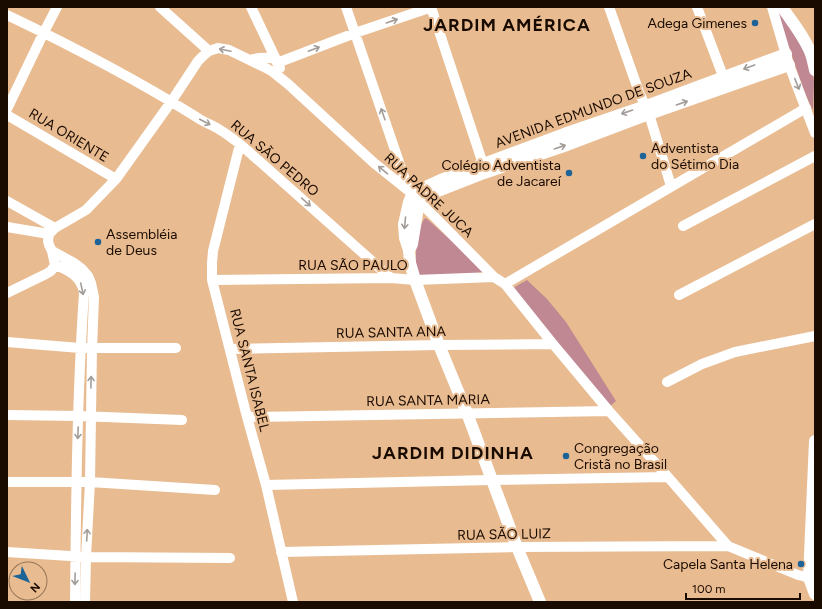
<svg xmlns="http://www.w3.org/2000/svg" width="822" height="609" font-family="Figtree,sans-serif">
<style>
.green{fill:#bf8893}
.lines{fill:none;stroke-linecap:round;stroke-linejoin:round}
.minor{stroke:#fff;stroke-width:10}
.major{stroke:#fff;stroke-width:12}
.oneway{stroke:#a39d99}
.poi-dot{fill:#1c6498;stroke:#e8bb91;stroke-width:1.5}
.labels{text-anchor:middle;stroke-width:4;stroke-linejoin:round;paint-order:stroke}
.poi-label{font-size:14px;fill:#1a0b00;stroke:#e8bb91;text-anchor:end}
.street-label{font-size:14px;fill:#1a0b00;stroke:#e8bb91}
.district-label{font-size:18px;font-weight:bold;letter-spacing:1px;fill:#1a0b00;stroke:#e8bb91}
</style>
<rect width="100%" height="100%" fill="#e8bb91"/>
<path class="green" d="M 775,7 L 779,7 L 810,60 L 814,81 L 813,110 L 806,96 Z
M 425,218 L 427,219 L 483,269 L 483,272 L 424,278 L 421,277 L 415,270 C 416,257 416,229 425,218 Z
M 527,280 L 547,299 L 566,322 L 616,401 L 609,407 L 513,288 Z"/>
<g class="lines">
<path class="minor" d="M 160,7 L 209,51
M 251,7 L 280,68
M 346,7 L 409,191
M 431,7 L 483,164
M 609,7 L 639,92 L 649,114 L 671,186
M 697,7 L 726,84
M 772,7 L 789,65 L 815,133
M 7,15 C 72,46 137,80 198,118 C 205,123 213,125 220,130 C 227,134 233,139 240,144 L 391,278
M 250,60 C 259,57 266,57 276,59
M 277,63 L 355,33 L 432,7
M 7,109 L 44,32 L 57,7
M 7,115 L 116,179
M 240,144 L 213,251 L 212,263 L 212,280 L 247,417 L 266,485 L 293,602
M 7,201 L 55,228
M 683,226 L 815,156
M 7,227 L 49,234
M 52,251 L 74,263 L 82,269 L 88,276 L 91,283 L 94,297 L 92,349 L 90,482 L 86,557 L 85,602
M 55,265 L 52,251 L 49,245 L 48,241 L 49,234 L 55,228 L 86,210 L 116,179 L 171,102 L 198,61 L 203,56 L 209,51 L 218,48 L 229,50 L 264,67 L 273,72 L 288,84 L 374,163 L 409,191 L 494,277 L 505,284 L 553,344 L 609,411 L 668,477 L 728,546 L 798,575 L 815,579
M 55,265 C 69,270 82,277 84,293 C 77,396 76,499 75,602
M 212,280 L 391,278 L 415,280 L 494,277
M 505,284 L 806,108
M 7,293 L 46,274 L 51,271 L 55,265
M 679,295 L 815,224
M 7,342 L 80,348 L 176,348
M 230,349 L 439,345 L 553,344
M 667,382 L 702,364 L 735,352 L 815,336
M 7,415 L 79,416 L 182,420
M 247,417 L 609,411
M 7,482 L 90,482 L 215,490
M 266,485 L 491,480 L 668,477
M 7,552 L 86,557 L 230,558
M 281,552 L 517,547 L 728,546"/>
<path class="major" d="M 782,7 C 792,22 807,40 812,57 C 813,61 814,66 815,70
M 409,250 L 412,244 L 419,201 L 438,191 L 484,173 L 567,145 L 649,114 L 789,65
M 815,441 L 809,578 L 815,594
M 540,602 L 517,547 L 467,413 L 439,345 L 415,280 L 410,263 L 409,250 L 405,238 L 404,224 L 409,202 L 412,195 L 419,190 L 443,179 L 564,134 L 646,106 L 786,54"/>
</g>
<defs><path id="oneway-shaft" d="M-6 0H5M1.5-3L5.5 0L1.5 3" fill="none" stroke-width="1.6" stroke-linecap="round" stroke-linejoin="round"/></defs>
<g class="oneway">
<use href="#oneway-shaft" transform="translate(392 21) rotate(-19)"/>
<use href="#oneway-shaft" transform="translate(314 49) rotate(-21)"/>
<use href="#oneway-shaft" transform="translate(225 50) rotate(-168)"/>
<use href="#oneway-shaft" transform="translate(749 67) rotate(160)"/>
<use href="#oneway-shaft" transform="translate(797 84) rotate(68)"/>
<use href="#oneway-shaft" transform="translate(682 103) rotate(-19)"/>
<use href="#oneway-shaft" transform="translate(627 112) rotate(161)"/>
<use href="#oneway-shaft" transform="translate(383 114) rotate(-109)"/>
<use href="#oneway-shaft" transform="translate(205 122) rotate(27)"/>
<use href="#oneway-shaft" transform="translate(560 147) rotate(-19)"/>
<use href="#oneway-shaft" transform="translate(383 170) rotate(-141)"/>
<use href="#oneway-shaft" transform="translate(306 202) rotate(42)"/>
<use href="#oneway-shaft" transform="translate(405 223) rotate(95)"/>
<use href="#oneway-shaft" transform="translate(82 289) rotate(78)"/>
<use href="#oneway-shaft" transform="translate(91 382) rotate(-89)"/>
<use href="#oneway-shaft" transform="translate(78 433) rotate(92)"/>
<use href="#oneway-shaft" transform="translate(87 535) rotate(-87)"/>
<use href="#oneway-shaft" transform="translate(75 579) rotate(91)"/>
</g>
<g class="poi-dot">
<circle cx="755" cy="23" r="4"/>
<circle cx="643" cy="156" r="4"/>
<circle cx="569" cy="173" r="4"/>
<circle cx="98" cy="242" r="4"/>
<circle cx="566" cy="456" r="4"/>
<circle cx="801" cy="564" r="4"/>
</g>
<g class="labels">
<g class="poi-label">
<text x="747" y="28">Adega Gimenes</text>
<text x="651" y="153" text-anchor="start">Adventista<tspan x="651" dy="16">do Sétimo Dia</tspan></text>
<text x="561" y="170">Colégio Adventista<tspan x="561" dy="16">de Jacareí</tspan></text>
<text x="106" y="239" text-anchor="start">Assembléia<tspan x="106" dy="16">de Deus</tspan></text>
<text x="574" y="453" text-anchor="start">Congregação<tspan x="574" dy="16">Cristã no Brasil</tspan></text>
<text x="793" y="569">Capela Santa Helena</text>
</g>
<g class="street-label">
<text transform="translate(593 108) rotate(-20)" y="5">AVENIDA EDMUNDO DE SOUZA</text>
<text transform="translate(69 135) rotate(31)" y="5">RUA ORIENTE</text>
<text transform="translate(275 158) rotate(40)" y="5">RUA SÃO PEDRO</text>
<text transform="translate(429 195) rotate(43)" y="5">RUA PADRE JUCA</text>
<text x="353" y="270">RUA SÃO PAULO</text>
<text transform="translate(391 332) rotate(-1)" y="5">RUA SANTA ANA</text>
<text transform="translate(250 370) rotate(76)" y="5">RUA SANTA ISABEL</text>
<text transform="translate(428 400) rotate(-1)" y="5">RUA SANTA MARIA</text>
<text transform="translate(504 534) rotate(-1)" y="5">RUA SÃO LUIZ</text>
</g>
<g class="district-label">
<text x="507" y="31">JARDIM AMÉRICA</text>
<text x="453" y="459">JARDIM DIDINHA</text>
</g>
</g>
<rect width="822" height="609" fill="none" stroke="#1a0b00" stroke-width="16"/>
<g transform="translate(28 581) rotate(133)"><circle r="19" fill="#e8bb91" stroke="#967557"/>
<path d="M0-3L7 15L0 10L-7 15Z" fill="#1c6498"/>
<text y="-6" font-size="11" font-weight="bold" text-anchor="middle" fill="#1a0b00">N</text>
</g>
<path d="M686 593v6h114v-6" fill="none" stroke="#1a0b00" stroke-width="2"/>
<text x="692" y="593" font-size="12" fill="#1a0b00" stroke="#e8bb91" stroke-width="3" paint-order="stroke">100 m</text>
</svg>
